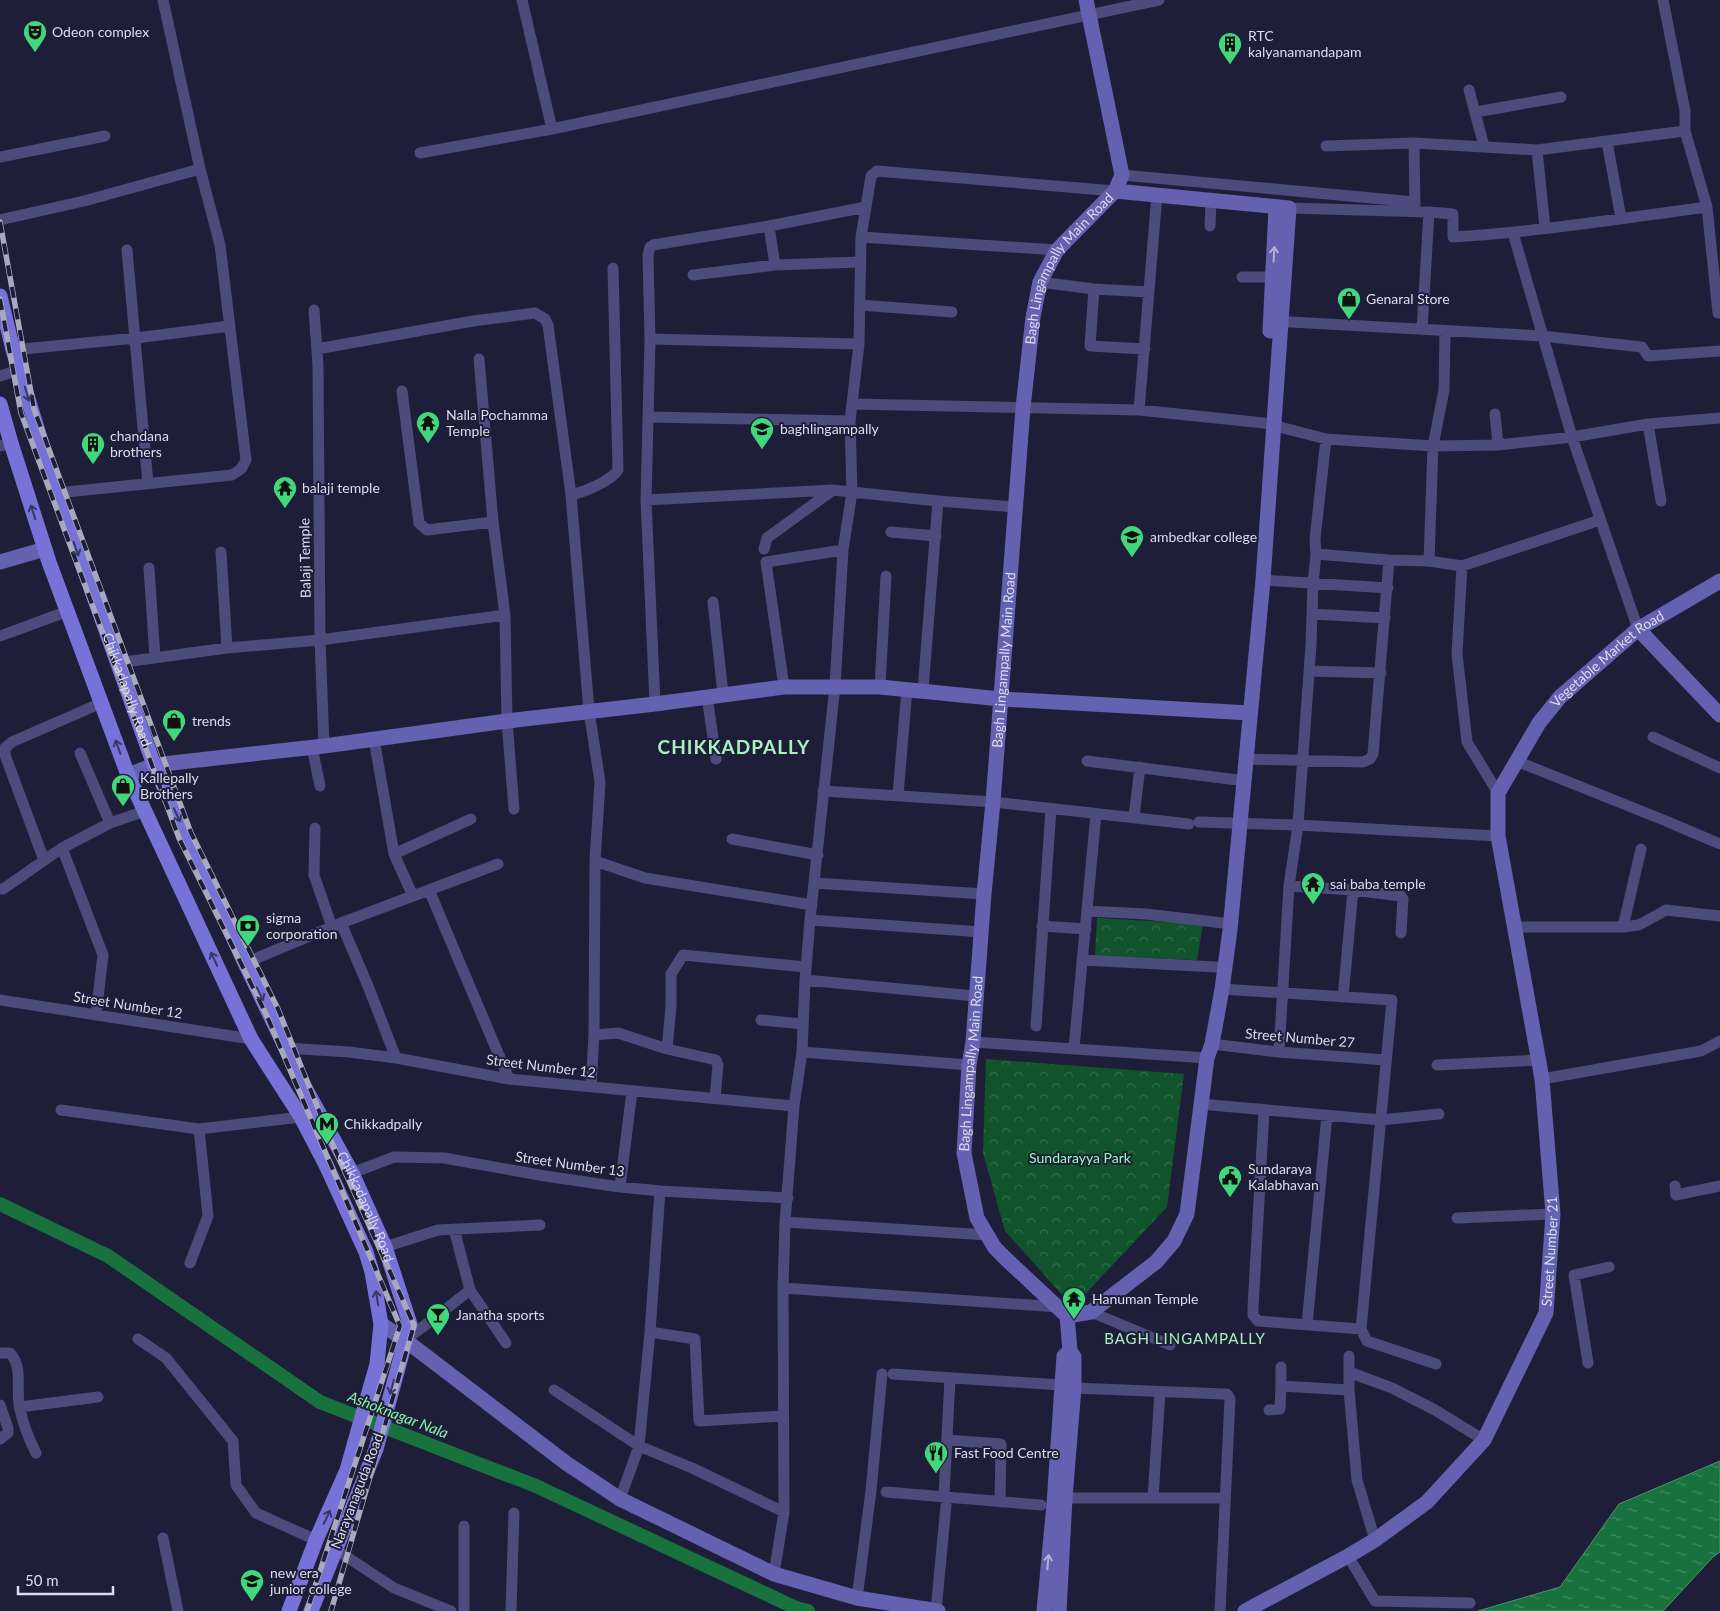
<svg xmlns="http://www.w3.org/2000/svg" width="1720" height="1611" font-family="Lato,sans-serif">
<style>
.park{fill:url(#park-crowns)}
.water{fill:url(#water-ripples);stroke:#529272}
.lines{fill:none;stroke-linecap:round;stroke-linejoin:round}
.canal{stroke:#17723d;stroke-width:14}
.street{stroke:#4b4b7c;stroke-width:11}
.secondary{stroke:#6361b0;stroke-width:15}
.primary{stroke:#7672d7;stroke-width:15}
.rail-casing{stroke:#a9a9be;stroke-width:5.5}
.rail{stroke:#1e1e38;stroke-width:4;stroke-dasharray:11;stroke-linecap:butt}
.oneway{stroke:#b1b1d8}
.oneway2{stroke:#383768}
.labels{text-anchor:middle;stroke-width:4;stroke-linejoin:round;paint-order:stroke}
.poi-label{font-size:14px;fill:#dbdcee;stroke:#1e1e38;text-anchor:start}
.street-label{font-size:14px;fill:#dbdcee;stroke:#1e1e38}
.park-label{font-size:14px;fill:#90ffb1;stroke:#1e1e38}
.neighbourhood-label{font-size:15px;letter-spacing:1px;fill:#aaf0bc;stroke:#1e1e38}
.water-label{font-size:15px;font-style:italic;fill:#84f2a6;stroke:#1e1e38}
.district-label{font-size:19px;font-weight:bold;letter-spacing:1px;fill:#aaf0bc;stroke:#1e1e38}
</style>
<defs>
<pattern id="park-crowns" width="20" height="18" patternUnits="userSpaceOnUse" patternTransform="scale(1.25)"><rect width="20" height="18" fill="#11532b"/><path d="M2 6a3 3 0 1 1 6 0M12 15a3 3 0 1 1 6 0" fill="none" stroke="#336b4a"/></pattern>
<pattern id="water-ripples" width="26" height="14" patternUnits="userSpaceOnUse" patternTransform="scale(1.25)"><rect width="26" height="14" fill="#17723d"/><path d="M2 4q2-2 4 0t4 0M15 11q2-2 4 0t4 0" fill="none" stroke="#438c63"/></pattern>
</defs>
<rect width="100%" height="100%" fill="#1e1e38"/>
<path class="park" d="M 1097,918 L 1203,924 L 1197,960 L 1095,956 Z
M 986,1059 L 1184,1074 L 1167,1207 L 1073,1307 L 1005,1231 L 983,1153 Z"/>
<path class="water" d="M 1720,1461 L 1720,1552 L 1713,1557 L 1663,1611 L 1478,1611 L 1560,1587 L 1619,1504 Z"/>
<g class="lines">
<path class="canal" d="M 0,1204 L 108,1256 L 320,1402 L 536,1486 L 796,1608 L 808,1611"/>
<path class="street" d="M 522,0 L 552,129
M 1663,0 L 1685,111 L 1685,131 L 1707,207 L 1718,313
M 1469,90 L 1484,146
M 1476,112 L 1561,97
M 1607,142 L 1621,218
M 1414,143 L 1415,207
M 1326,146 L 1414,143 L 1537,150 L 1685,131
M 1537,150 L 1545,228
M 420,153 L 552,129 L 1159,0
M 0,157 L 105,136
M 1122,175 L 1415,202
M 1289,208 L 1429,212 L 1453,214 L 1453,237 C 1538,232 1623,218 1707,207
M 0,220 L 84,201 L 200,169
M 1210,226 L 1211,201
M 1513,233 L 1572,437 L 1638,629
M 861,237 L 1057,250
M 127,250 L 148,484
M 775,265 L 861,262
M 693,275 L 775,265 L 769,226
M 1242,277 L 1273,277
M 1040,282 L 1094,289 L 1149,292
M 1094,289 L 1090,346 L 1145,349
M 860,305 L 952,312
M 314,310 L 318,365 L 320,640 L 324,746
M 1273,321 L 1542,336 L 1642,347 L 1648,356 L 1720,351
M 1422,330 L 1429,212
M 650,339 L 859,344
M 317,349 L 473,321 L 535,313 L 545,319 L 548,325 L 571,495 L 589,711 L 600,782 L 595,861 L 594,1035 L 591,1087
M 13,350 L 136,338 L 230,326
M 479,359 L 493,522 L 505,615 L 507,721 L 514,809
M 0,376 L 19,370
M 402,391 L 419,523 L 427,530 L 493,522
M 852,404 L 1139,410 L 1264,423 L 1326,439 L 1433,446 L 1498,445 L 1572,437 L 1648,424 L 1720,418
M 1139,410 L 1157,195
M 1495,414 L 1498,445
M 648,417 L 850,421
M 1648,424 L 1661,501
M 0,446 L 11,443
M 57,493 L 232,475 L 241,469 L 246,460 L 220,245 L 200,169 L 163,0
M 571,495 C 584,492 611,481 618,470 L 613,268
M 646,500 L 833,490 L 938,501 L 923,690
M 938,501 L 1015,507
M 891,532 L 936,536
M 764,549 L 767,538 L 833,490
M 221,552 L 227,648
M 1316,554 L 1389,560 L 1429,561 L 1462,566 L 1600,520
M 1429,561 L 1433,446 L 1444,390 L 1445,332
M 1462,566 L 1457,654 L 1467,742 L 1498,793
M 149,568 L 155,658
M 1263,580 L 1388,588
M 713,602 L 723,694
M 1312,614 L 1385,618
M 0,636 L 68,611
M 117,663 L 227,648 L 320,640 L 505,615
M 1309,671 L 1381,673
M 784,687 L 766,562 L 843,550
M 880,687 L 886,576
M 707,696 L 716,759
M 655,704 L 646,500 L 650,339 L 648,255 L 650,247 L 653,245 L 769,226 L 866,207 L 871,176 L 877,171 L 1115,191
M 1653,737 L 1720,768
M 374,739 L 394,854 L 413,896
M 312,747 L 320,786
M 80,753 L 110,823
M 1246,759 L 1363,762 L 1370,759 L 1373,754 L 1389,560
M 1087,761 L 1238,780
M 1516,761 L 1661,819 L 1720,844
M 823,791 L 993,802 L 1189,824
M 898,795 L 907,689
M 1134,817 L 1140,767
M 1199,822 L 1298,825 L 1498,836
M 315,828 L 314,875 L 332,927
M 732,839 L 818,855
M 62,848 L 103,955 L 96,1015
M 394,854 L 471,819
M 44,860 L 5,755 L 5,748 L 12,742 L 101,703
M 595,861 L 645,878 L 812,905
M 815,883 L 984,894
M 1289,886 L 1353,890 L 1401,896 L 1403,899 L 1401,933
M 0,889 L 3,889 L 62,848 L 110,823 L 145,811
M 429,890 L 509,1079
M 1087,911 L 1146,914 L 1223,923
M 810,920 L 982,932
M 341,923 L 368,986 L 396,1058
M 1042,926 L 1086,929
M 1514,927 L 1623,927 L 1639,925 L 1666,910 L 1720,916
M 1623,927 L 1641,849
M 1082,960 L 1217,967
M 245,963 L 341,923 L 498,864
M 805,980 L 975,996
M 1222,989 L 1392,1000 L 1361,1329 L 1367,1341 L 1436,1364
M 1343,997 L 1353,890
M 0,1000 L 251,1039
M 761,1020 L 803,1024
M 1036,1026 L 1051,809
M 594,1035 L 618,1033 L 667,1049 L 716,1060 L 718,1065 L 715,1098
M 973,1042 L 1207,1058
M 1212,1044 L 1279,1052 L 1386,1060
M 286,1048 L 349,1052 L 396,1058 L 509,1079 L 794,1106
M 1074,1048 L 1096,814
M 667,1049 L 671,1006 L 671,974 L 683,955 L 806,967
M 802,1052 L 969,1065
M 1279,1052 L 1289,886 L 1298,825 L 1311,645 L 1313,584 L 1316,554 L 1315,539 L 1326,439
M 1437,1065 L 1539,1060
M 1542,1079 L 1701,1051 L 1720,1041
M 1200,1104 L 1381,1120 L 1439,1114
M 61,1110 L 199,1129 L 301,1117
M 1264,1111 L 1253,1308 L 1253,1315 L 1258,1321 L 1361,1329
M 352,1173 L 394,1157 L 444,1158 L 545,1176 L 620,1187 L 660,1191 L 788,1198
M 1675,1186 L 1676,1195 L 1720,1186
M 620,1187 L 632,1091
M 1457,1218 L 1553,1214
M 785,1222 L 987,1235
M 454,1229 L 470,1290 L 506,1343
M 385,1247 L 438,1230 L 540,1225
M 190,1263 L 208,1216 L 199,1129
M 783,1288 L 1058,1307
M 1091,1312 L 1170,1345
M 1307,1325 L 1327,1115
M 650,1332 L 695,1339 L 699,1421 L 783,1416
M 138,1339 L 166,1358 L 233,1441 L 236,1485 L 256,1513 L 316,1540
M 405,1340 L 432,1320 L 470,1290
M 0,1353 L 10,1353 C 24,1368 15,1391 20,1409 C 23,1425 29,1439 36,1453
M 1349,1356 L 1349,1390 L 1357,1480 L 1375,1540
M 1588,1363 L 1574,1275 L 1609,1267
M 1281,1367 L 1281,1386 L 1349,1390
M 1349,1372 L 1392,1388 L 1435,1410 L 1484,1440
M 893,1374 L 1061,1385
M 1074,1388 L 1224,1394 L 1227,1394 L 1230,1399 L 1220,1611
M 554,1390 L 639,1446 L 692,1468 L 784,1512
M 0,1405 L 8,1428 L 8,1433 L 0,1439
M 19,1407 L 98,1397
M 1269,1410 L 1280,1409 L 1281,1386
M 947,1440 L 1001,1444 L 1000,1502
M 886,1492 L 1041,1505
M 944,1496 L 950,1378
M 1065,1498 L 1225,1498
M 1153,1498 L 1160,1392
M 620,1499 L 639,1446 L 650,1332 L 660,1191
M 464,1526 L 464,1611
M 163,1538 L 178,1611
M 335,1549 L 394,1588 L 451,1611
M 1348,1556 L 1375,1601 L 1470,1603
M 774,1574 L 784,1512 L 783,1288 L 785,1222 L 794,1106 L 802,1052 L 805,980 L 810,920 L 835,686 L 843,550 L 852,492 L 850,421 L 859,344 L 861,237 L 866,207
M 857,1598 L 871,1491 L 882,1374
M 511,1611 L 514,1513
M 936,1611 L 946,1505"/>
<g class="secondary">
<path d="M 1270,331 L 1276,207"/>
<path d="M 0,562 L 45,549"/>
<path d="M 1638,629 L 1720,715"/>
<path d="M 128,775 L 154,765 L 324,746 L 507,721 L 655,704 L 784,687 L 880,687 L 1001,699 L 1250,713"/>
<path id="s1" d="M 1067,1316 L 1006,1259 L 995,1248 L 977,1218 L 964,1153 L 969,1065 L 973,1042 L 984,894 L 993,802 L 1023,408 L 1033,317 L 1040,282 L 1057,250 L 1115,191 L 1122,175 L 1086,0"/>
<path d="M 1067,1316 L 1091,1312 L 1156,1262 L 1174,1241 L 1187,1214 L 1207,1058 L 1212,1044 L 1222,989 L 1230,930 L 1263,580 L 1289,208 L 1115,191"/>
<path d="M 1067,1316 L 1070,1351"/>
<path d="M 381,1324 L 405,1340 L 566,1463 L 620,1499 L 774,1574 L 857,1598 L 938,1611"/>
<path d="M 1044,1611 L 1054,1504 L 1064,1356 L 1070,1351"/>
<path d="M 1059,1611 L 1065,1498 L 1074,1388 L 1074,1357 L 1070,1351"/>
<path id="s2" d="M 1245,1611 L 1348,1556 L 1375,1540 L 1427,1502 L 1484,1440 L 1546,1313 L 1553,1214 L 1542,1079 L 1498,836 L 1498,793 L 1539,723 L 1560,697 L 1638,629 L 1720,581"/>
</g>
<g class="primary">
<path id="s3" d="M 0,296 L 13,350 L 57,493 L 154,765 L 245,963 L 303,1084 L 352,1173 L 385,1247 L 410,1324 L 376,1449 L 311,1611"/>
<path d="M 0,404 L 11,443 L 49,562 L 128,775 L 251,1039 L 301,1117 L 327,1167 L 366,1252 L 372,1272 L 381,1324 L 377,1364 L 347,1470 L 316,1540 L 289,1611"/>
</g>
<g class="rail-casing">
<path id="rail" d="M 0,222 L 34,409 L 191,833 L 278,1009 L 332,1143 L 414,1325 L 331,1611
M 0,299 L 21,413 L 179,838 L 266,1014 L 400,1326 L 307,1611"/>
</g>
<use href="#rail" class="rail"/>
</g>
<defs><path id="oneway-shaft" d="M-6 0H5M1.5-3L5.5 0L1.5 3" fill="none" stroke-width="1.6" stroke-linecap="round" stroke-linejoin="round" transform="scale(1.25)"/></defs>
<g class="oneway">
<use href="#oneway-shaft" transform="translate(1274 254) rotate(-87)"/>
<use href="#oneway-shaft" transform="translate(1048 1562) rotate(-85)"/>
</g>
<g class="oneway2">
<use href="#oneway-shaft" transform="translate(27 394) rotate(73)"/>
<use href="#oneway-shaft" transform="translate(33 512) rotate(-108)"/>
<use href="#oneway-shaft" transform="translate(76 549) rotate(71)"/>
<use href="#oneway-shaft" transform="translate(118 747) rotate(-110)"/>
<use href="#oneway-shaft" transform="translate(177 815) rotate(65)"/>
<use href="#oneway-shaft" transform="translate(214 959) rotate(-115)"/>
<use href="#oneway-shaft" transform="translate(260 994) rotate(64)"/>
<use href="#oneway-shaft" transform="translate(377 1298) rotate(-100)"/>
<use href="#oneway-shaft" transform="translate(392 1387) rotate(105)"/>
<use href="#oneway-shaft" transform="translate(327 1517) rotate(-65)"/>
</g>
<defs>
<g id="theatre-pin" transform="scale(1.25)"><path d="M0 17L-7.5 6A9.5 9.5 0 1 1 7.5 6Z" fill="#41d77c" stroke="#1e1e38"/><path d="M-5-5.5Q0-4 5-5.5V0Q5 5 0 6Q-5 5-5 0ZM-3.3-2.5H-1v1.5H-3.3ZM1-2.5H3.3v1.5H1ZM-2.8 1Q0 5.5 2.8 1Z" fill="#111"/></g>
<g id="building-pin" transform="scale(1.25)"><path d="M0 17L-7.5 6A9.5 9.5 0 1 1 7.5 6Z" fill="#41d77c" stroke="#1e1e38"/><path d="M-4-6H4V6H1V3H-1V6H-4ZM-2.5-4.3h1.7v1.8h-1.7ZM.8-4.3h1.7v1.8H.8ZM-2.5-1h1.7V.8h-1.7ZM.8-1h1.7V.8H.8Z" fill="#111"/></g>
<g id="shop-pin" transform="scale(1.25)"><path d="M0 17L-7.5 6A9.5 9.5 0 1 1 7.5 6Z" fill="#41d77c" stroke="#1e1e38"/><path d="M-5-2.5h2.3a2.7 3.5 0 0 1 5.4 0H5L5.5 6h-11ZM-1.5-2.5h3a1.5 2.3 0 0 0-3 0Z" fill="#111"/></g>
<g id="temple-pin" transform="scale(1.25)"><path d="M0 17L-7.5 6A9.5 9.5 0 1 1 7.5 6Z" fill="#41d77c" stroke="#1e1e38"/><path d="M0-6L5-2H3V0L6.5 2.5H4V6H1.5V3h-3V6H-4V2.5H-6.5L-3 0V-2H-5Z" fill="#111"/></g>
<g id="school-pin" transform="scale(1.25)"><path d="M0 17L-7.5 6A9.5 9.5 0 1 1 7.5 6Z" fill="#41d77c" stroke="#1e1e38"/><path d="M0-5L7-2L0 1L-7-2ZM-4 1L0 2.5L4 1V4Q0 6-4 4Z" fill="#111"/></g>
<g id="bank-pin" transform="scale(1.25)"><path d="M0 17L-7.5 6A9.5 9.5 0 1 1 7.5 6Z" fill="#41d77c" stroke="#1e1e38"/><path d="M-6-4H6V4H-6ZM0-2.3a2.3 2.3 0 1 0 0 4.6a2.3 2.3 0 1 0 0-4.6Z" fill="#111"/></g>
<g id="metro-pin" transform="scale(1.25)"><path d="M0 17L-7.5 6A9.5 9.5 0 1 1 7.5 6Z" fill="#41d77c" stroke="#1e1e38"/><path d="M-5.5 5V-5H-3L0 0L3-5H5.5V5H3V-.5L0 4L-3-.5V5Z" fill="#111"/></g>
<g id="civic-pin" transform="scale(1.25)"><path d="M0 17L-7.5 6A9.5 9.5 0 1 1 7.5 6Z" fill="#41d77c" stroke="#1e1e38"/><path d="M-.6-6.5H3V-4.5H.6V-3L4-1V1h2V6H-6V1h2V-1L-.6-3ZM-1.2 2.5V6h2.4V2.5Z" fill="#111"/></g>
<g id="bar-pin" transform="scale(1.25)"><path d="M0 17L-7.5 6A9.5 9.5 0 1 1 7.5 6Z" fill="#41d77c" stroke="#1e1e38"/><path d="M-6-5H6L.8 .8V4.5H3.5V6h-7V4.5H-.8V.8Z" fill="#111"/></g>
<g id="restaurant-pin" transform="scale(1.25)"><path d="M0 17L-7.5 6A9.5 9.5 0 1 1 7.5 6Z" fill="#41d77c" stroke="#1e1e38"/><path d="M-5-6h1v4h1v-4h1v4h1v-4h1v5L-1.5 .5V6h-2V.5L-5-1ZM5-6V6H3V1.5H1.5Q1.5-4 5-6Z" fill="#111"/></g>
<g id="university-pin" transform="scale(1.25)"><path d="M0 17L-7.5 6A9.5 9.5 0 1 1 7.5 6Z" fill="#41d77c" stroke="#1e1e38"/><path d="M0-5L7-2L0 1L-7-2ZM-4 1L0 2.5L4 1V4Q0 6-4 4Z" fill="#111"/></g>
</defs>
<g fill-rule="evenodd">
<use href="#theatre-pin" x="35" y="32"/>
<use href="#building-pin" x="1230" y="44"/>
<use href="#shop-pin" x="1349" y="299"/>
<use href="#temple-pin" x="428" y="423"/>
<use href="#school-pin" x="762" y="429"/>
<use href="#building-pin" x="93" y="444"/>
<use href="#temple-pin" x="285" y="488"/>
<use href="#school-pin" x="1132" y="537"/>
<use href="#shop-pin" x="174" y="721"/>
<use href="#shop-pin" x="123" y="786"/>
<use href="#temple-pin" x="1313" y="884"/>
<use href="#bank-pin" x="248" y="926"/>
<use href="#metro-pin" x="327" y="1124"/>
<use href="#civic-pin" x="1230" y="1177"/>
<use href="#temple-pin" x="1074" y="1299"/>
<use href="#bar-pin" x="438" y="1315"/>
<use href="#restaurant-pin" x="936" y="1453"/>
<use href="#university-pin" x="252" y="1581"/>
</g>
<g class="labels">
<g class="poi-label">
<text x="52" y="37">Odeon complex</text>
<text x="1248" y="41">RTC<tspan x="1248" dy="16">kalyanamandapam</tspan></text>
<text x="1366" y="304">Genaral Store</text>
<text x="446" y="420">Nalla Pochamma<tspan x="446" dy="16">Temple</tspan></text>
<text x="780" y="434">baghlingampally</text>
<text x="110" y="441">chandana<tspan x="110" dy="16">brothers</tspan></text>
<text x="302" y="493">balaji temple</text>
<text x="1150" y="542">ambedkar college</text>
<text x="192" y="726">trends</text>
<text x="140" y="783">Kallepally<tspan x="140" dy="16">Brothers</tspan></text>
<text x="1330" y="889">sai baba temple</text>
<text x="266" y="923">sigma<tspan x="266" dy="16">corporation</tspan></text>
<text x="344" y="1129">Chikkadpally</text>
<text x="1248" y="1174">Sundaraya<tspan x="1248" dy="16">Kalabhavan</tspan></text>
<text x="1092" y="1304">Hanuman Temple</text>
<text x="456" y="1320">Janatha sports</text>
<text x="954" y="1458">Fast Food Centre</text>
<text x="270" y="1578">new era<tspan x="270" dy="16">junior college</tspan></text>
</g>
<g class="street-label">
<text dy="5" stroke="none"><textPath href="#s1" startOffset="1100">Bagh Lingampally Main Road</textPath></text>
<text transform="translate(305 558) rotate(-91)" y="5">Balaji Temple</text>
<text dy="5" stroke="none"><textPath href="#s1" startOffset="695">Bagh Lingampally Main Road</textPath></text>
<text dy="5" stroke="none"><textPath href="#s2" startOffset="1138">Vegetable Market Road</textPath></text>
<text dy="5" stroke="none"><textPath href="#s3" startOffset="414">Chikkadapally Road</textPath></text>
<text transform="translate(128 1005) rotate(9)" y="5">Street Number 12</text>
<text transform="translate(1300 1038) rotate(5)" y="5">Street Number 27</text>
<text dy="5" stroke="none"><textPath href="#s1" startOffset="290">Bagh Lingampally Main Road</textPath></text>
<text transform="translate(541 1066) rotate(7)" y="5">Street Number 12</text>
<text transform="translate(570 1164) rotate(8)" y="5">Street Number 13</text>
<text dy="5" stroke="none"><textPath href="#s3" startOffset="984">Chikkadapally Road</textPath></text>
<text dy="5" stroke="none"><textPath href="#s2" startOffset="500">Street Number 21</textPath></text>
<text transform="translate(357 1491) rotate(-69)" y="5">Narayanaguda Road</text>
</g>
<g class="park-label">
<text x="1080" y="1163">Sundarayya Park</text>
</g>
<g class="neighbourhood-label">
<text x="1185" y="1344">BAGH LINGAMPALLY</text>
</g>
<g class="water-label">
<text transform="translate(398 1415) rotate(21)" y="5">Ashoknagar Nala</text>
</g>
<g class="district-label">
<text x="734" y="754">CHIKKADPALLY</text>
</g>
</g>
<path d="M18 1586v8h95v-8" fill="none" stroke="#dbdcee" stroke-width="2.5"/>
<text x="25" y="1586" font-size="15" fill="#dbdcee" stroke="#1e1e38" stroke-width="4" paint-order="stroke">50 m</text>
</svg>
